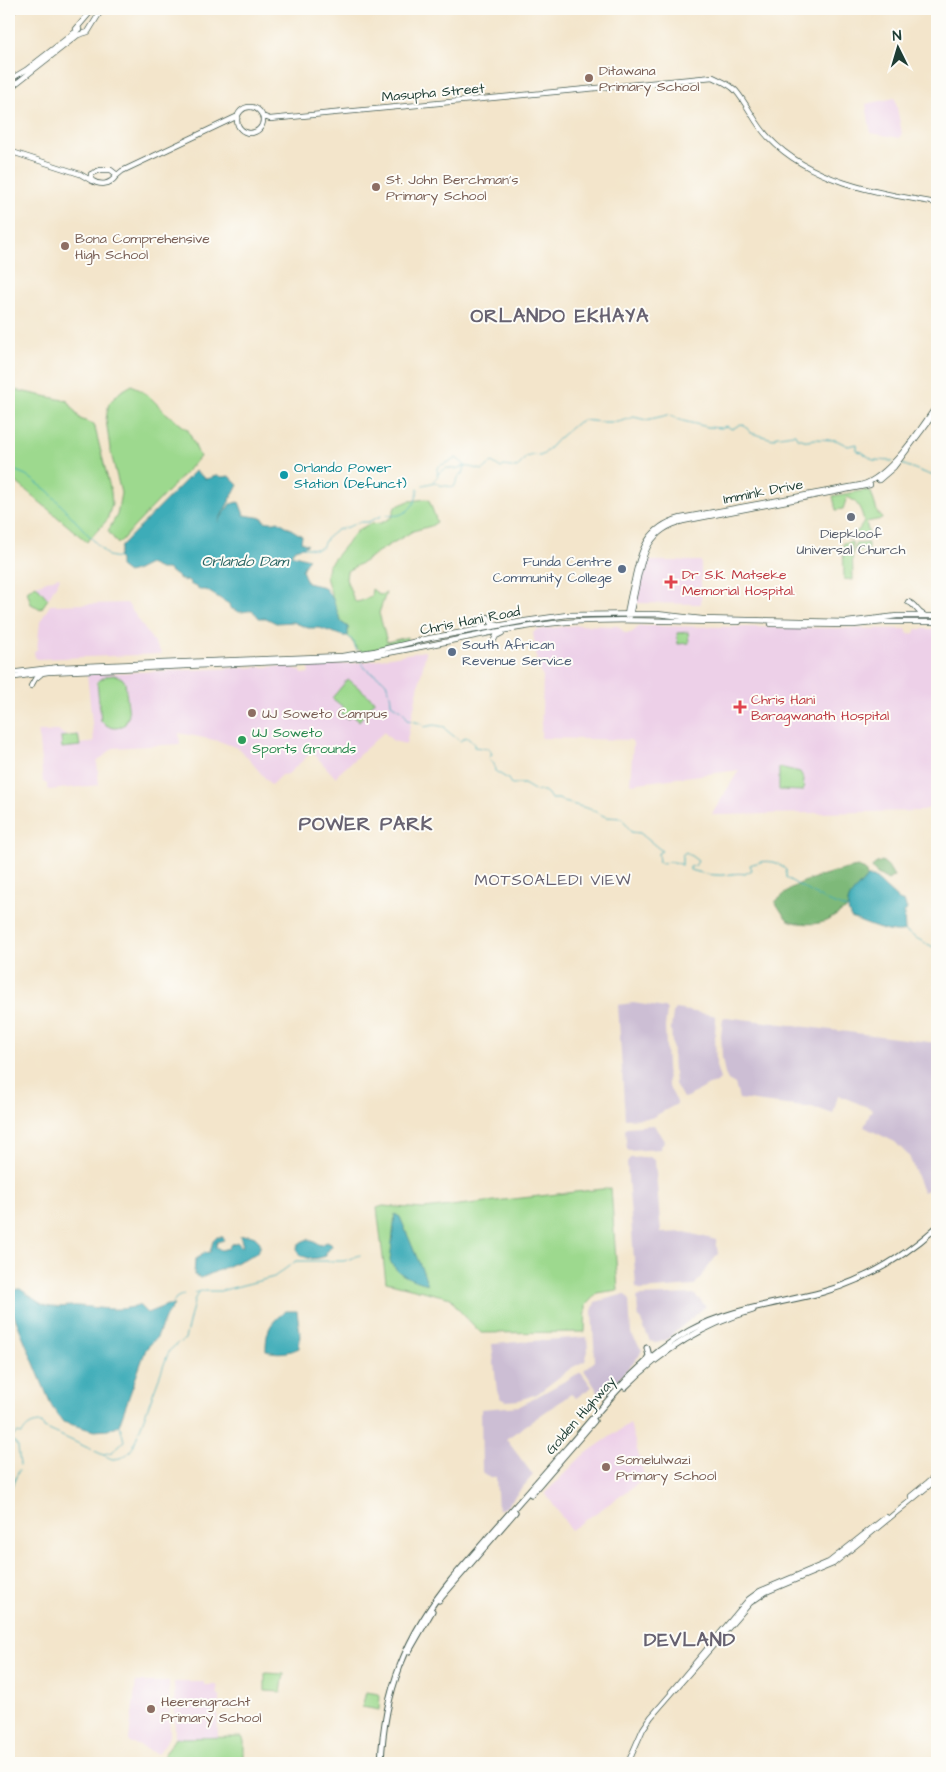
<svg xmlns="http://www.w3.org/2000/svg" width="946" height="1772" font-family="'Architects Daughter',sans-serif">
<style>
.built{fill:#edd0e8}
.industrial{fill:#ccbed4}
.green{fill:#9dd98e;stroke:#5e8b61}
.forest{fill:#7eb979;stroke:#4e7b56}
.water{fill:#3cacb8;stroke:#2e7476}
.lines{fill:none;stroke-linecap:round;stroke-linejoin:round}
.stream{stroke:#3cacb8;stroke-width:1}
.secondary-casing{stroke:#3f564b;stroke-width:6}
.primary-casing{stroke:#3f564b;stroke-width:7}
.secondary{stroke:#fff;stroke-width:4.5}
.primary{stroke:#fff;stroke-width:5}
.rail{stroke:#1f3d34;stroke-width:1;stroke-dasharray:8 4;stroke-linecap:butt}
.education-dot{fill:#8d6e63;stroke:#fdfcf7;stroke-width:2}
.culture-dot{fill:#0f9aa8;stroke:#fdfcf7;stroke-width:2}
.worship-dot{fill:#6b7280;stroke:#fdfcf7;stroke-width:2}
.service-dot{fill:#5c6f8a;stroke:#fdfcf7;stroke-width:2}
.health-dot{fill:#e0444e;stroke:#fdfcf7;stroke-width:2}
.leisure-dot{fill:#2e9e5b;stroke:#fdfcf7;stroke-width:2}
.labels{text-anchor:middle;stroke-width:4;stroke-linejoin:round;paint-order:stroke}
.education-label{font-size:14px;fill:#785e54;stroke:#fdfcf7;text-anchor:start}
.street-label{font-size:14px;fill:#1f3d34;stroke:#fdfcf7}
.culture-label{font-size:14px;fill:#0d838f;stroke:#fdfcf7;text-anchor:start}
.worship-label{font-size:14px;fill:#5b616d;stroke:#fdfcf7}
.service-label{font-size:14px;fill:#4e5e75;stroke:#fdfcf7;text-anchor:end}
.health-label{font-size:14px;fill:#be3a42;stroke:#fdfcf7;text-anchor:start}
.leisure-label{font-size:14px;fill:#27864d;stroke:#fdfcf7;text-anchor:start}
.water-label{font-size:15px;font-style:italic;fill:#296462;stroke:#fdfcf7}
.quarter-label{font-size:16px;letter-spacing:1px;fill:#676271;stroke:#fdfcf7}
.district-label{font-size:19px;font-weight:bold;letter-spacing:1px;fill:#676271;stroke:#fdfcf7}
</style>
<rect width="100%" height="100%" fill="#fdfcf7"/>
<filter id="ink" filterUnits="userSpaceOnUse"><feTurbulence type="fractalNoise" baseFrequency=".02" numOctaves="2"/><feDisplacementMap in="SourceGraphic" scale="10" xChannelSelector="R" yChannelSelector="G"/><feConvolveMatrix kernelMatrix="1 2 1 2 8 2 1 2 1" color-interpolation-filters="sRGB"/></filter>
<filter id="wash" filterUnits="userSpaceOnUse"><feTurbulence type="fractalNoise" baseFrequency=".0096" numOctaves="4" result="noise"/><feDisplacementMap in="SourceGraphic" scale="20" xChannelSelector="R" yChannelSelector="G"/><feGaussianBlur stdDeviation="1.12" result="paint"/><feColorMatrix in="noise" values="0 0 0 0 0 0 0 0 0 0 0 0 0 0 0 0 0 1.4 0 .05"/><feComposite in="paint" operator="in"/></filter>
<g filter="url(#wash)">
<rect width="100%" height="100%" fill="#f3e5cb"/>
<path class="built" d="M 895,98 L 902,133 L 900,138 L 871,133 L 866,104 Z
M 645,561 L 701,561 L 701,604 L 636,603 Z
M 58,577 L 60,578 L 48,599 L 36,585 Z
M 127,603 L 162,654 L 37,659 L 35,657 L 34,652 L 37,649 L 40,622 L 50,605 Z
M 577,625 L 618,626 L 625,633 L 631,633 L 640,626 L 906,629 L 908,634 L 915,633 L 916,629 L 937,629 L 937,806 L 919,811 L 715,815 L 712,814 L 714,811 L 739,770 L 631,784 L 630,783 L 633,743 L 631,740 L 542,738 L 541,737 L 543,677 L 538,668 L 533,633 L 536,630 Z
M 424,651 L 426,652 L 406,744 L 393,741 L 384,732 L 335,777 L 312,752 L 288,774 L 281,775 L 271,785 L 240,749 L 219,741 L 179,733 L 180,744 L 113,748 L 97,762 L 99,785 L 49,790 L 47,788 L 47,784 L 43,782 L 38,731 L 47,732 L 58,730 L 66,736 L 79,734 L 80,744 L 94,742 L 87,674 L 288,666 L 301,671 L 302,674 L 309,673 L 309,666 L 358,663 Z
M 630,1423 L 645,1479 L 571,1530 L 545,1493 L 582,1456 Z
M 136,1682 L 169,1682 L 170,1736 L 158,1754 L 130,1742 L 129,1739 Z
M 174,1682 L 204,1682 L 205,1685 L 217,1685 L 218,1696 L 220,1696 L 220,1710 L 217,1711 L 218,1738 L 175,1738 Z"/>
<path class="industrial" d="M 633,1003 L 665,1008 L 667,1011 L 665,1027 L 668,1085 L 677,1102 L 677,1104 L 651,1118 L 625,1119 L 618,1005 Z
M 676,1009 L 713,1015 L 716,1017 L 715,1034 L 716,1066 L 720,1079 L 717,1083 L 709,1085 L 688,1097 L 683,1098 L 675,1084 L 671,1028 L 673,1013 Z
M 726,1017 L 937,1043 L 937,1176 L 930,1180 L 933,1187 L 923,1192 L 909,1156 L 895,1142 L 864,1127 L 872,1109 L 838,1095 L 833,1114 L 819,1109 L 739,1099 L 735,1084 L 728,1080 L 725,1074 L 722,1058 L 721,1036 L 723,1018 Z
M 654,1125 L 664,1141 L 660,1149 L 629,1151 L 627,1149 L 625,1130 L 627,1127 Z
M 650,1157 L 655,1161 L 661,1233 L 685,1232 L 716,1240 L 718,1254 L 694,1286 L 641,1290 L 636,1287 L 627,1163 L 630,1158 Z
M 625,1294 L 629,1299 L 631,1334 L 642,1350 L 639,1356 L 610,1388 L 600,1395 L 584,1370 L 595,1361 L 592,1311 L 595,1302 Z
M 694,1294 L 706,1306 L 666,1340 L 657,1343 L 650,1341 L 638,1315 L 637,1298 L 639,1296 Z
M 587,1337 L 588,1351 L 585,1361 L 571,1368 L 537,1394 L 519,1400 L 507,1401 L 501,1399 L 497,1391 L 492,1344 Z
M 581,1372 L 592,1387 L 576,1398 L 571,1394 L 506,1439 L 533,1475 L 506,1507 L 498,1510 L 496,1477 L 488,1477 L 482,1472 L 481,1409 L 520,1406 Z"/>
<path class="green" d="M 132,385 L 148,395 L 166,413 L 188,430 L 200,457 L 118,544 L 108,531 L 117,515 L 121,493 L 110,449 L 106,419 L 109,403 L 120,392 Z
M 9,387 L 15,390 L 68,401 L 80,419 L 94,424 L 111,492 L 112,504 L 107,520 L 87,542 L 9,476 Z
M 867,490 L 871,492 L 878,514 L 880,514 L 882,519 L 866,522 L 869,535 L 848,539 L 847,536 L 858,531 L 864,522 C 862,511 858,501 847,497 L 843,509 L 836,510 L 833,496 Z
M 426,499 L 429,500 L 437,522 L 431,526 L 413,531 L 376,553 L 365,561 L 347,571 L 346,579 L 354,600 L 356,602 L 361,601 L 371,596 L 372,589 L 380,595 L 386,593 L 379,613 L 387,642 L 407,637 L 408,642 L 363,653 C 354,647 355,644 348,636 L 348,627 L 341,622 L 337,613 L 326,577 L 328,566 L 357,531 L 369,524 L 381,523 L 392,517 L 395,507 L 409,501 Z
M 852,542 L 853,580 L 844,579 L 843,543 Z
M 868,543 L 868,551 L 855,551 L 855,544 Z
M 36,585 L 48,599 L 41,609 L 31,604 L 27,591 Z
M 688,632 L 689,643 L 678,644 L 677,633 Z
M 114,675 L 122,678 L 125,682 L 129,715 L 125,724 C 116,731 109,728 101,721 L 97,682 L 106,676 Z
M 348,679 L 375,701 L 359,721 L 352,715 L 348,719 L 339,712 L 343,707 L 332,698 Z
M 78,735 L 80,746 L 62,748 L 61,737 Z
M 779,767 L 800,772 L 804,779 L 803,791 L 779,790 Z
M 611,1188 L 618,1290 L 597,1293 L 586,1305 L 585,1332 L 481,1333 L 457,1308 L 451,1298 L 386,1282 L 377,1208 L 383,1206 L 424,1209 Z
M 265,1673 L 284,1674 L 281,1692 L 265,1691 Z
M 366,1692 L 379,1694 L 380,1696 L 379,1710 L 362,1707 Z
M 242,1737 L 244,1741 L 244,1763 L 168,1763 L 163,1757 L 175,1738 Z"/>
<path class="forest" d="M 882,861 L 888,866 L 894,876 L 888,880 L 876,873 L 872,868 L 875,864 Z
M 858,867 L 865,870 L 867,877 C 858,889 849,892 847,909 C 840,912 836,916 830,919 C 820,925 809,924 798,923 C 795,922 789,921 787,919 C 783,915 779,907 775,902 C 783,896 791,887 801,883 C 819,876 839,870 858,867 Z"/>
<path class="water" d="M 195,471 L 206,479 L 216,476 L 223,477 L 229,476 L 238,485 L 218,522 L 230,504 L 239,502 L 244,515 L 263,518 L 264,521 C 269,522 273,523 278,521 L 302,536 L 301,542 L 308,545 L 295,549 L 291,554 L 309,559 L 306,562 L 302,570 L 307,583 L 324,587 L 333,599 L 341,622 L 348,627 L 348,636 L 343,636 L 320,628 L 308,628 L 293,622 L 276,623 L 266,618 L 259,618 C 251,607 250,612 239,612 C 236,611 233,609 230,608 L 229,604 L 206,590 L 199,590 L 198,588 L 190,584 L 190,582 L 187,580 L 183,581 L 167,569 L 160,569 L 149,564 L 137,570 L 128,573 L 120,567 L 120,560 L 118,558 L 121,546 Z
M 867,877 L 874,877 L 899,900 L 904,902 L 907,909 L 904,913 L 905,931 C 892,936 864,923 851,918 C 841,897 856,892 867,877 Z
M 395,1214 L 400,1217 L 428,1284 C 411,1279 398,1276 390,1261 Z
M 249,1235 L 255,1237 L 260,1242 L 260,1248 L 255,1254 L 201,1278 L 194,1275 L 195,1260 L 204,1253 L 210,1252 L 213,1241 L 217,1237 L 223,1237 L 224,1240 L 217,1242 L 216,1247 L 221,1250 L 229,1248 L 230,1245 L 237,1242 L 241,1246 L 243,1246 L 240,1236 Z
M 308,1239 L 320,1245 L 327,1242 L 331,1244 L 332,1246 L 326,1253 L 326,1256 C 314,1260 307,1260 297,1252 C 296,1243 301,1242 308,1239 Z
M 20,1289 C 28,1294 38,1303 47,1306 C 57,1309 67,1305 78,1306 C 99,1307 118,1313 139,1305 L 147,1313 L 167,1305 L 174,1305 L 166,1316 L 157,1337 L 146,1349 L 119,1425 L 108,1430 L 94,1431 L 63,1422 L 52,1407 L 9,1303 L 9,1290 Z
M 286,1311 L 297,1311 L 300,1333 L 299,1348 C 289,1353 277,1354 266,1351 C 266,1331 269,1323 286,1311 Z"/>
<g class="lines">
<path class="stream" d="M 899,463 C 913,468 924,473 937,477
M 9,468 L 26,475 L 48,491 L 108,556 L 118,558
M 437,474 L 447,468 L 456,469 L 465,466
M 433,481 L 438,476 L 437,468 C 442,463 450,463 456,458 L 465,465
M 423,485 L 435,482 L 440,485 L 454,487 L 460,474 L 463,474 L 465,466 L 483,470 L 492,462 L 501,468 L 504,466 L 517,468 L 526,457 L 533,455 L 540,456 L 544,454 L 558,439 L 578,422 L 583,420 L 601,422 L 618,422 L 634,417 L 646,420 L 668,415 L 683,421 L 708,427 L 721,428 L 726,426 L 732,429 L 741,424 L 744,425 L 751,433 L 773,439 L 777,436 C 784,436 789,434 795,434 L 797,438 L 809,441 L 814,439 L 836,440 L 848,446 L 857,444 L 857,451 L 862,452 L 873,460 L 893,461
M 386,515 C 390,515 395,516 399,515 C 412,511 417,500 418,489
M 300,547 L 316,549 L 322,547 L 326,539 L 337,530 L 348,527 L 359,522 L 368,522 L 381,516
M 348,636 L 353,641 L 357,651
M 361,661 C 369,682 390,668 391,704 C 398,709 406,711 407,720 L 420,723 L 424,727 L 434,725 L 445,727 L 446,730 L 460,741 L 466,737 L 474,743 L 474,747 L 489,749 L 492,754 L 489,758 L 494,764 L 495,771 L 508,779 L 511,784 L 524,784 L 536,791 L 544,791 L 548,794 L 551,799 L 559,799 L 562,801
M 564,802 L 590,809 L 606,817 L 622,818 L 631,832 L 640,833 L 662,851 L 658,853 L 659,862 L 663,864 C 669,860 676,862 682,865 L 682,855 L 686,852 L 698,861 L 695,866 L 690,867 L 690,870 C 699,872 707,875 717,875 C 727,876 735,872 745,874 L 752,870 L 750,865 C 764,860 775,859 786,870 L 786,878 L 825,900 L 847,909
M 905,931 L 916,938 L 937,949
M 194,1293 L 201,1291 L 220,1291 L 274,1277 L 296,1261 L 344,1261 L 360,1255
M 171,1306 L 176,1298 L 184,1294
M 181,1342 L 185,1339 L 195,1298 L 200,1291
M 104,1454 L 112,1452 L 124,1441 L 121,1429 L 118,1424
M 20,1465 L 18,1447 L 11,1439 L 17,1433 L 22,1434 C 27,1426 32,1423 42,1423 L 44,1428 L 49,1430 L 112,1459 C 122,1459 128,1455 133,1447 L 169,1351 L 178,1343
M 9,1493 L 19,1470"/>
</g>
</g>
<g filter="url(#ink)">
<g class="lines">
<g class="secondary-casing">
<path id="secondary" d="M 76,29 L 93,9
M 9,80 L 26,70 L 79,29
M 9,89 L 78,35 L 88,32 L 102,9
M237 120a13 13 0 1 1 26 0a13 13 0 1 1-26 0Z
M 262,116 L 270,119 L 713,77 C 721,81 730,84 736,91 C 748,105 755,124 769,138 C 812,183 879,193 937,203
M 9,151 L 80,174 L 92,181
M 100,170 L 111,170 L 116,174 L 116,176 C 110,185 100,186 91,180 L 91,174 Z
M 115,177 L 122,171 L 238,116
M 879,480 L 894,467 L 937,410
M 908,602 C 916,604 916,612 924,615
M 627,616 C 628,605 631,593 634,581 C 640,551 647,527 681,518 L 861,485 C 889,478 921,429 937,405
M 630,616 C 632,605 635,593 637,582 C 643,552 650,529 683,521 L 870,485
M 488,617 L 492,624 L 498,625
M 771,624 L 853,625 L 884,622 L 937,622
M 480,628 L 485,624 L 485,619
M 493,642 L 496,636 L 502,633
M 9,673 L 59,667 L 342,656 L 375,651 L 430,638 L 525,621 L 567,615 L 657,614 L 702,619 L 847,622 L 897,616 L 937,616
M 9,678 L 48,672 L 349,659 C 422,650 493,628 567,622 C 624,617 681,623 739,622
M 31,686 L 35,679 L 41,674
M 911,1496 L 937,1475
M 671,1692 L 749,1599 L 760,1591 L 829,1562 L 886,1517
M 628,1763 L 643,1729 L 651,1717 L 750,1603 L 766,1592 L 833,1564 L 937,1479"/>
</g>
<g class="primary-casing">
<path id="primary" d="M 647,1359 L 649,1356 L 647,1348
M 625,1387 C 661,1351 704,1324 753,1310
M 531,1494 L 594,1421
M 439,1600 L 515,1512
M 409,1651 L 432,1611
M 381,1763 C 384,1691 406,1635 452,1579 C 490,1535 528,1492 567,1448 C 604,1405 639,1359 689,1331 C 731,1308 778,1304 823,1292 C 865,1280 905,1256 937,1227"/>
</g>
<use href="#secondary" class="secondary"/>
<use href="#primary" class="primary"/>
<path class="rail" d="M 9,24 L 17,9"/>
</g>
</g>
<g class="education-dot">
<circle cx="589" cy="78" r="5"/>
<circle cx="376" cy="187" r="5"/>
<circle cx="65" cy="246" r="5"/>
<circle cx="252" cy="713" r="5"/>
<circle cx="606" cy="1467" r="5"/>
<circle cx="151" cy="1709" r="5"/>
</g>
<circle class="culture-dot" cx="284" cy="475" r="5"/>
<circle class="worship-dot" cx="851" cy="517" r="5"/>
<g class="service-dot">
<circle cx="622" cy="569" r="5"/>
<circle cx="452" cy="652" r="5"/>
</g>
<g class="health-dot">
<path d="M668.5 574.5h5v5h5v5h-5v5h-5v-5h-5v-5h5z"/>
<path d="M737.5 699.5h5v5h5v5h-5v5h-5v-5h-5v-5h5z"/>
</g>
<circle class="leisure-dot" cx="242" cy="740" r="5"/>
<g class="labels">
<g class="education-label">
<text x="599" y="75">Ditawana<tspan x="599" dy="16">Primary School</tspan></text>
<text x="386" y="184">St. John Berchman's<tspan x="386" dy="16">Primary School</tspan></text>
<text x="75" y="243">Bona Comprehensive<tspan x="75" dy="16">High School</tspan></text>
<text x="262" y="718">UJ Soweto Campus</text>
<text x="616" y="1464">Somelulwazi<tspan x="616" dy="16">Primary School</tspan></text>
<text x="161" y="1706">Heerengracht<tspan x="161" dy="16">Primary School</tspan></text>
</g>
<g class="street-label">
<text transform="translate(433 92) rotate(-5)" y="5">Masupha Street</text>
<text transform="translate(763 491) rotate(-11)" y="5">Immink Drive</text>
<text transform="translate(470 620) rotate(-11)" y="5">Chris Hani Road</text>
<text transform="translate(580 1415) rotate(-49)" y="5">Golden Highway</text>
</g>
<g class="culture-label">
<text x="294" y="472">Orlando Power<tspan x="294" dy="16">Station (Defunct)</tspan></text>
</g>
<g class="worship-label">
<text x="851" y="538">Diepkloof<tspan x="851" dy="16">Universal Church</tspan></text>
</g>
<g class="service-label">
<text x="612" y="566">Funda Centre<tspan x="612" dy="16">Community College</tspan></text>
<text x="462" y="649" text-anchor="start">South African<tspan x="462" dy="16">Revenue Service</tspan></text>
</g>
<g class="health-label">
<text x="682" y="579">Dr S.K. Matseke<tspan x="682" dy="16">Memorial Hospital.</tspan></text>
<text x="751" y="704">Chris Hani<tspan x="751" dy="16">Baragwanath Hospital</tspan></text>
</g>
<g class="leisure-label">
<text x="252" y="737">UJ Soweto<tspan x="252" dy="16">Sports Grounds</tspan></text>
</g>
<g class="water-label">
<text x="245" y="566">Orlando Dam</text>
</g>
<g class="quarter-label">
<text x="553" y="885">MOTSOALEDI VIEW</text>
</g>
<g class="district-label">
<text x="560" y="322">ORLANDO EKHAYA</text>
<text x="366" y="830">POWER PARK</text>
<text x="690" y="1646">DEVLAND</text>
</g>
</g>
<rect width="946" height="1772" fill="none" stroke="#fdfcf7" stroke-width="30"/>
<g transform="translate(898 48) rotate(355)" stroke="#fdfcf7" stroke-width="4" paint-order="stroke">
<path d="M0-4L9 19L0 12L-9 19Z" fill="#1f3d34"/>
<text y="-8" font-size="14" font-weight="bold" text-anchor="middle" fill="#1f3d34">N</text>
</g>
</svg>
